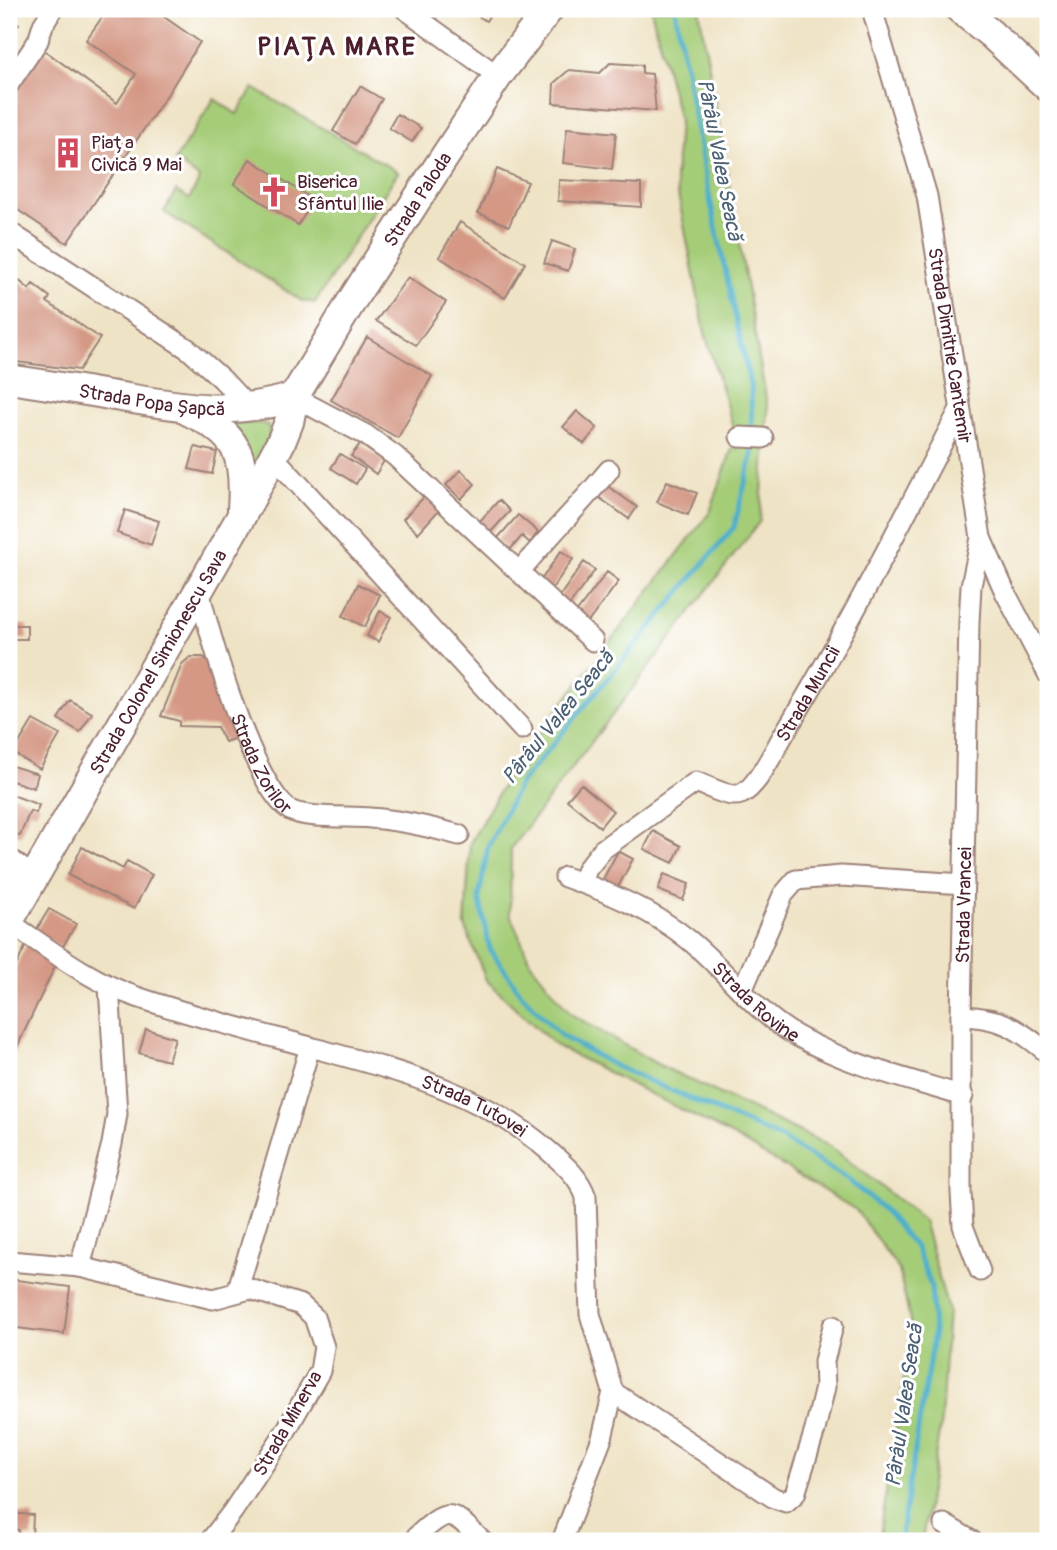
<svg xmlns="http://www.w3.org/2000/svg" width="1057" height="1550" font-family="Pangolin,sans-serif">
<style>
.green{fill:#a5cd78;stroke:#787652;stroke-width:2}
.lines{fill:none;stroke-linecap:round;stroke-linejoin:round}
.stream{stroke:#4cafcb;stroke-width:5}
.building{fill:#d49885}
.street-casing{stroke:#9c8178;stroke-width:23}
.secondary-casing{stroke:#9c8178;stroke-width:32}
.street{stroke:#fff;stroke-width:19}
.secondary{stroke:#fff;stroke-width:28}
.labels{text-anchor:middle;stroke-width:6;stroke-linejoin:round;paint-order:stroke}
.poi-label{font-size:19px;fill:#4a1f2b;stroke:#fff;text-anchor:start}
.street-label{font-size:19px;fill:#4a1f2b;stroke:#fff}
.water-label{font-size:21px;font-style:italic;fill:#4b6073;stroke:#fff}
.district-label{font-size:26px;font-weight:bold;letter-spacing:2px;fill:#4a1f2b;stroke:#fff}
</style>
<rect width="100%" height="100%" fill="#fff"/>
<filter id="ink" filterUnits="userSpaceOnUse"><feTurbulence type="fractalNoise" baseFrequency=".0143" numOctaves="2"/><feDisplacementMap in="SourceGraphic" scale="14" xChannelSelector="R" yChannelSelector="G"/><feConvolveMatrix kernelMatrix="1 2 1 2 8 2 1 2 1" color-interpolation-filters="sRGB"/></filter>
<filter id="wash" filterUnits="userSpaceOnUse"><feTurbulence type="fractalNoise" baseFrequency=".00686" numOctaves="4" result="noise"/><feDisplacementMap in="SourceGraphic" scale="28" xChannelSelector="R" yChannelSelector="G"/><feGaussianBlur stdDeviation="1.57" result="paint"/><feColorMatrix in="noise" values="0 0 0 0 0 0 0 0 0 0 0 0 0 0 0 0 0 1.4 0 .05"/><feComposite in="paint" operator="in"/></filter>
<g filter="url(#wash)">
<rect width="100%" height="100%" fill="#efe3c5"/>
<path class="green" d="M 651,9 L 699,9 L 768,410 L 760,521 L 511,848 L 510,914 L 530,962 L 571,1014 L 659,1065 L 830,1146 L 923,1220 L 948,1310 L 941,1420 L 922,1541 L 878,1541 L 912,1330 L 899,1270 L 856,1210 L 731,1135 L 556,1046 L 486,980 L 465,926 L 470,843 L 512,769 L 710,512 L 736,437 L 705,333 L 675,179 L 679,120 Z
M 253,88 L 398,172 L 315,303 L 302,301 L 164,212 L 176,191 L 189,199 L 200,179 L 175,160 L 214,99 L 237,114 Z
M 261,423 L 268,426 L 270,434 L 256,471 L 227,424 Z"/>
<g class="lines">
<path class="stream" d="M 675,9 L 706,181 L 751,389 L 752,432
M 752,442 L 752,456 L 734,527 L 519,785 L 488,847 L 479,897 L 490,949 L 522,995 L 562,1036 L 615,1066 L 781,1138 L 847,1179 L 884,1210 L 916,1248 L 931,1286 L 934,1332 L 900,1541"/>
</g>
<g id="blocks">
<path class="building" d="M 9,9 L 17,10 L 12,18 L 19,24 L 9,39 Z
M 108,9 L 164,9 L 160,14 L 200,42 L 167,95 L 67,243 L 9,204 L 9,95 L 41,48 L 117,103 L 136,74 L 86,40 Z
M 467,9 L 494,9 L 486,21 Z
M 610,63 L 642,65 L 642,73 L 652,74 L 656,111 L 553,103 L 554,83 L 569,70 L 600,73 Z
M 360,86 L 382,99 L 355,144 L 333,131 Z
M 397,114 L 421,128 L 412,142 L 389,128 Z
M 567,128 L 616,133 L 612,169 L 563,163 Z
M 250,159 L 314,200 L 298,225 L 234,184 Z
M 497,169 L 528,182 L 509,226 L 478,213 Z
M 559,180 L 641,184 L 641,207 L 558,201 Z
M 460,222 L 525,263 L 505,298 L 439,257 Z
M 552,241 L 575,249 L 568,271 L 544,263 Z
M 9,272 L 29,289 L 33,284 L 50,297 L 47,302 L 100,338 L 79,370 L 9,361 Z
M 408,277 L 446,302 L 416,345 L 376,321 Z
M 367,337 L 432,376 L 398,438 L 331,400 Z
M 577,411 L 597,428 L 584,444 L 563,427 Z
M 360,444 L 384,461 L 376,474 L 351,456 Z
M 195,447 L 217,452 L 212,474 L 189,469 Z
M 340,454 L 365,469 L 356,484 L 331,468 Z
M 461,470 L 475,484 L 461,499 L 446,485 Z
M 667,481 L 697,493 L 688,515 L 657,502 Z
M 606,485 L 637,507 L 629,519 L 597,496 Z
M 425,496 L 439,510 L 418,533 L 403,519 Z
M 499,500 L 510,511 L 490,533 L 478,523 Z
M 125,510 L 159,521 L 151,545 L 117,533 Z
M 518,515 L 538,532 L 530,543 L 522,536 L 509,551 L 496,540 Z
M 561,551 L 573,559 L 551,590 L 539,583 Z
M 584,562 L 595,570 L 568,607 L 557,600 Z
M 607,572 L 619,581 L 588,622 L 576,613 Z
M 358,584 L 380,595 L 365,627 L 343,616 Z
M 380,611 L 391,617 L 378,642 L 367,636 Z
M 9,625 L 27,625 L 27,639 L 9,639 Z
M 190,657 L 203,657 L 212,663 L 239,737 L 225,742 L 217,727 L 179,726 L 179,721 L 161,716 L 182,664 Z
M 70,700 L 92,713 L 80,732 L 58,719 Z
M 33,720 L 60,735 L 40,769 L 13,753 Z
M 9,765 L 38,774 L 34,788 L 9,780 Z
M 581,784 L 613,811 L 600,827 L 567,800 Z
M 10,794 L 39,805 L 36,813 L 30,811 L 20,836 L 9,832 Z
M 653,831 L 681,846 L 673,863 L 644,849 Z
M 82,847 L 123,869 L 127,861 L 152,875 L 134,909 L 68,875 Z
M 618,851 L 633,859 L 617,889 L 602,881 Z
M 664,874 L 689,884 L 683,900 L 658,890 Z
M 49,909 L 76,924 L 62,948 L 35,932 Z
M 27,943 L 58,960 L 9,1064 L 9,981 Z
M 146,1029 L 175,1038 L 168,1061 L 139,1053 Z
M 9,1279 L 70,1287 L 64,1334 L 9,1327 Z
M 9,1513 L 33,1515 L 32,1537 L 19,1536 L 19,1530 L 9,1529 Z"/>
</g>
</g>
<g filter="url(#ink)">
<use href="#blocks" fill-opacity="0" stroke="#9c8178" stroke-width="2"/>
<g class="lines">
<g class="street-casing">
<g id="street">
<path d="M 405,9 L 498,76"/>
<path id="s1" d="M 872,9 L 927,196 L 981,538 L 1005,592 L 1048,674"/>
<path d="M 9,84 L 38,41 L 43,25 L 53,9"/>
<path d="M 9,232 L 188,349 L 222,379 L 249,408"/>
<path d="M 294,397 L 366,435 L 395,456 L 593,641"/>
<path d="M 740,437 L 763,438"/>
<path d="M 273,456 L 522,729"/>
<path d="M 519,572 C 548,537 580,505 609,470"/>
<path id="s2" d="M 199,589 C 208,632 254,789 290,810 C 305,819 351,816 370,818 C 400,820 430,827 459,835"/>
<path d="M 9,858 L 33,877"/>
<path id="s3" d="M 565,877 C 608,892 654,911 689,940 C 726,970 754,1012 797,1036 C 848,1065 908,1079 963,1096"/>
<path id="s4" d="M 582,883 L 587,869 L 603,849 L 696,782 C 708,786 729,799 741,794 C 757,788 775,749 784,734 C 848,629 903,518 960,409"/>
<path id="s5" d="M 9,922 C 49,949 91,982 137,997 C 198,1018 263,1034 325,1051 C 406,1073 486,1095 550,1152 C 566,1166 579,1177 586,1197 L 590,1314 L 613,1392 L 602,1438 L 562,1541"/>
<path d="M 742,991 L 783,895 L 796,880 L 841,876 L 964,884"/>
<path d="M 961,1016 C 1002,1017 1017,1028 1048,1053"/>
<path d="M 9,1261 L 80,1267 L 213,1299 L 250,1289 L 301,1305 L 314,1317 L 324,1347 L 320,1371 L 284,1434 L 233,1511 L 210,1541"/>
<path d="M 80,1267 L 112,1144 L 117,1114 L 109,986"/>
<path id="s6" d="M 980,1271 L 963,1226 L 961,1192 L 961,1016 L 969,622 L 971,586 L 981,538"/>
<path d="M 237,1292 L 310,1047"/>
<path d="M 613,1392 L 774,1498 L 786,1502 L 795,1494 L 815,1430 L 825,1387 L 824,1361 L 833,1326"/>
<path d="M 944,1524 L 972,1541"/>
<path d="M 417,1536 C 451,1505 451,1511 482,1541"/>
</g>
</g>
<g class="secondary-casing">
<g id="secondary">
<path d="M 960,9 L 991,34 L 1048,87"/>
<path id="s7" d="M 9,379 C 42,384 76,389 109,395 C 177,406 226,418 294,397"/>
<path d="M 188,411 C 238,434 246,455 242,509"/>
<path id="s8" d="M 9,921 L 242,515 L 281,442 L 289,422 L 294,397 L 356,294 L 432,176 L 498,76 L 549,9"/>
</g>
</g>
<use href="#street" class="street"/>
<use href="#secondary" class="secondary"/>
</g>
</g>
<defs>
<g id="building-bare" transform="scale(2.415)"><path d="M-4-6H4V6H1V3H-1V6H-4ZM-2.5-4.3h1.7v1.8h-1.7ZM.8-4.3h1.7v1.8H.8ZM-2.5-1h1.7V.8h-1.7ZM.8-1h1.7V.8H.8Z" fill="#d1495b" stroke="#fff" stroke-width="2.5" paint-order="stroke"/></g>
<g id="church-bare" transform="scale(2.415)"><path d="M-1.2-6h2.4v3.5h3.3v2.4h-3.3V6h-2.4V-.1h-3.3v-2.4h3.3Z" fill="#d1495b" stroke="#fff" stroke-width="2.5" paint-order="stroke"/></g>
</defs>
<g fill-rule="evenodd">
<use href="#building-bare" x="68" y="153"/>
<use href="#church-bare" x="274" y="192"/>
</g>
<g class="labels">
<g class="poi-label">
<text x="91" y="149">Piața<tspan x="91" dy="22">Civică 9 Mai</tspan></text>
<text x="297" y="188">Biserica<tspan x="297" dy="22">Sfântul Ilie</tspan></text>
</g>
<g class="street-label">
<text dy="7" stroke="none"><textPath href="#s8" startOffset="831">Strada Paloda</textPath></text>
<text dy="7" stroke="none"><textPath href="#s1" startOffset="346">Strada Dimitrie Cantemir</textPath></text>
<text dy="7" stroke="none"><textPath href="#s7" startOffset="145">Strada Popa Șapcă</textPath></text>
<text dy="7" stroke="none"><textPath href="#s8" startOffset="299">Strada Colonel Simionescu Sava</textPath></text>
<text dy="7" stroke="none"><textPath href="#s4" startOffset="324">Strada Muncii</textPath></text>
<text dy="7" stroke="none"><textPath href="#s2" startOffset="186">Strada Zorilor</textPath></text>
<text dy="7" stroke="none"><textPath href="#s6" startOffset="369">Strada Vrancei</textPath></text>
<text dy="7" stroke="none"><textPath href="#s3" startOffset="231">Strada Rovine</textPath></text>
<text dy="7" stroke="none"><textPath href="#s5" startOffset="504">Strada Tutovei</textPath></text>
<text transform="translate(287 1423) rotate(-60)" y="7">Strada Minerva</text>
</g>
<g class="water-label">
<text transform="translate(720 160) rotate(79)" y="7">Pârâul Valea Seacă</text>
<text transform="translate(558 717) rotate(-51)" y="7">Pârâul Valea Seacă</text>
<text transform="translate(904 1405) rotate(-82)" y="7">Pârâul Valea Seacă</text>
</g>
<g class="district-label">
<text x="337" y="55">PIAȚA MARE</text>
</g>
</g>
<rect width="1057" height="1550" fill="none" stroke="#fff" stroke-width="35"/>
</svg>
